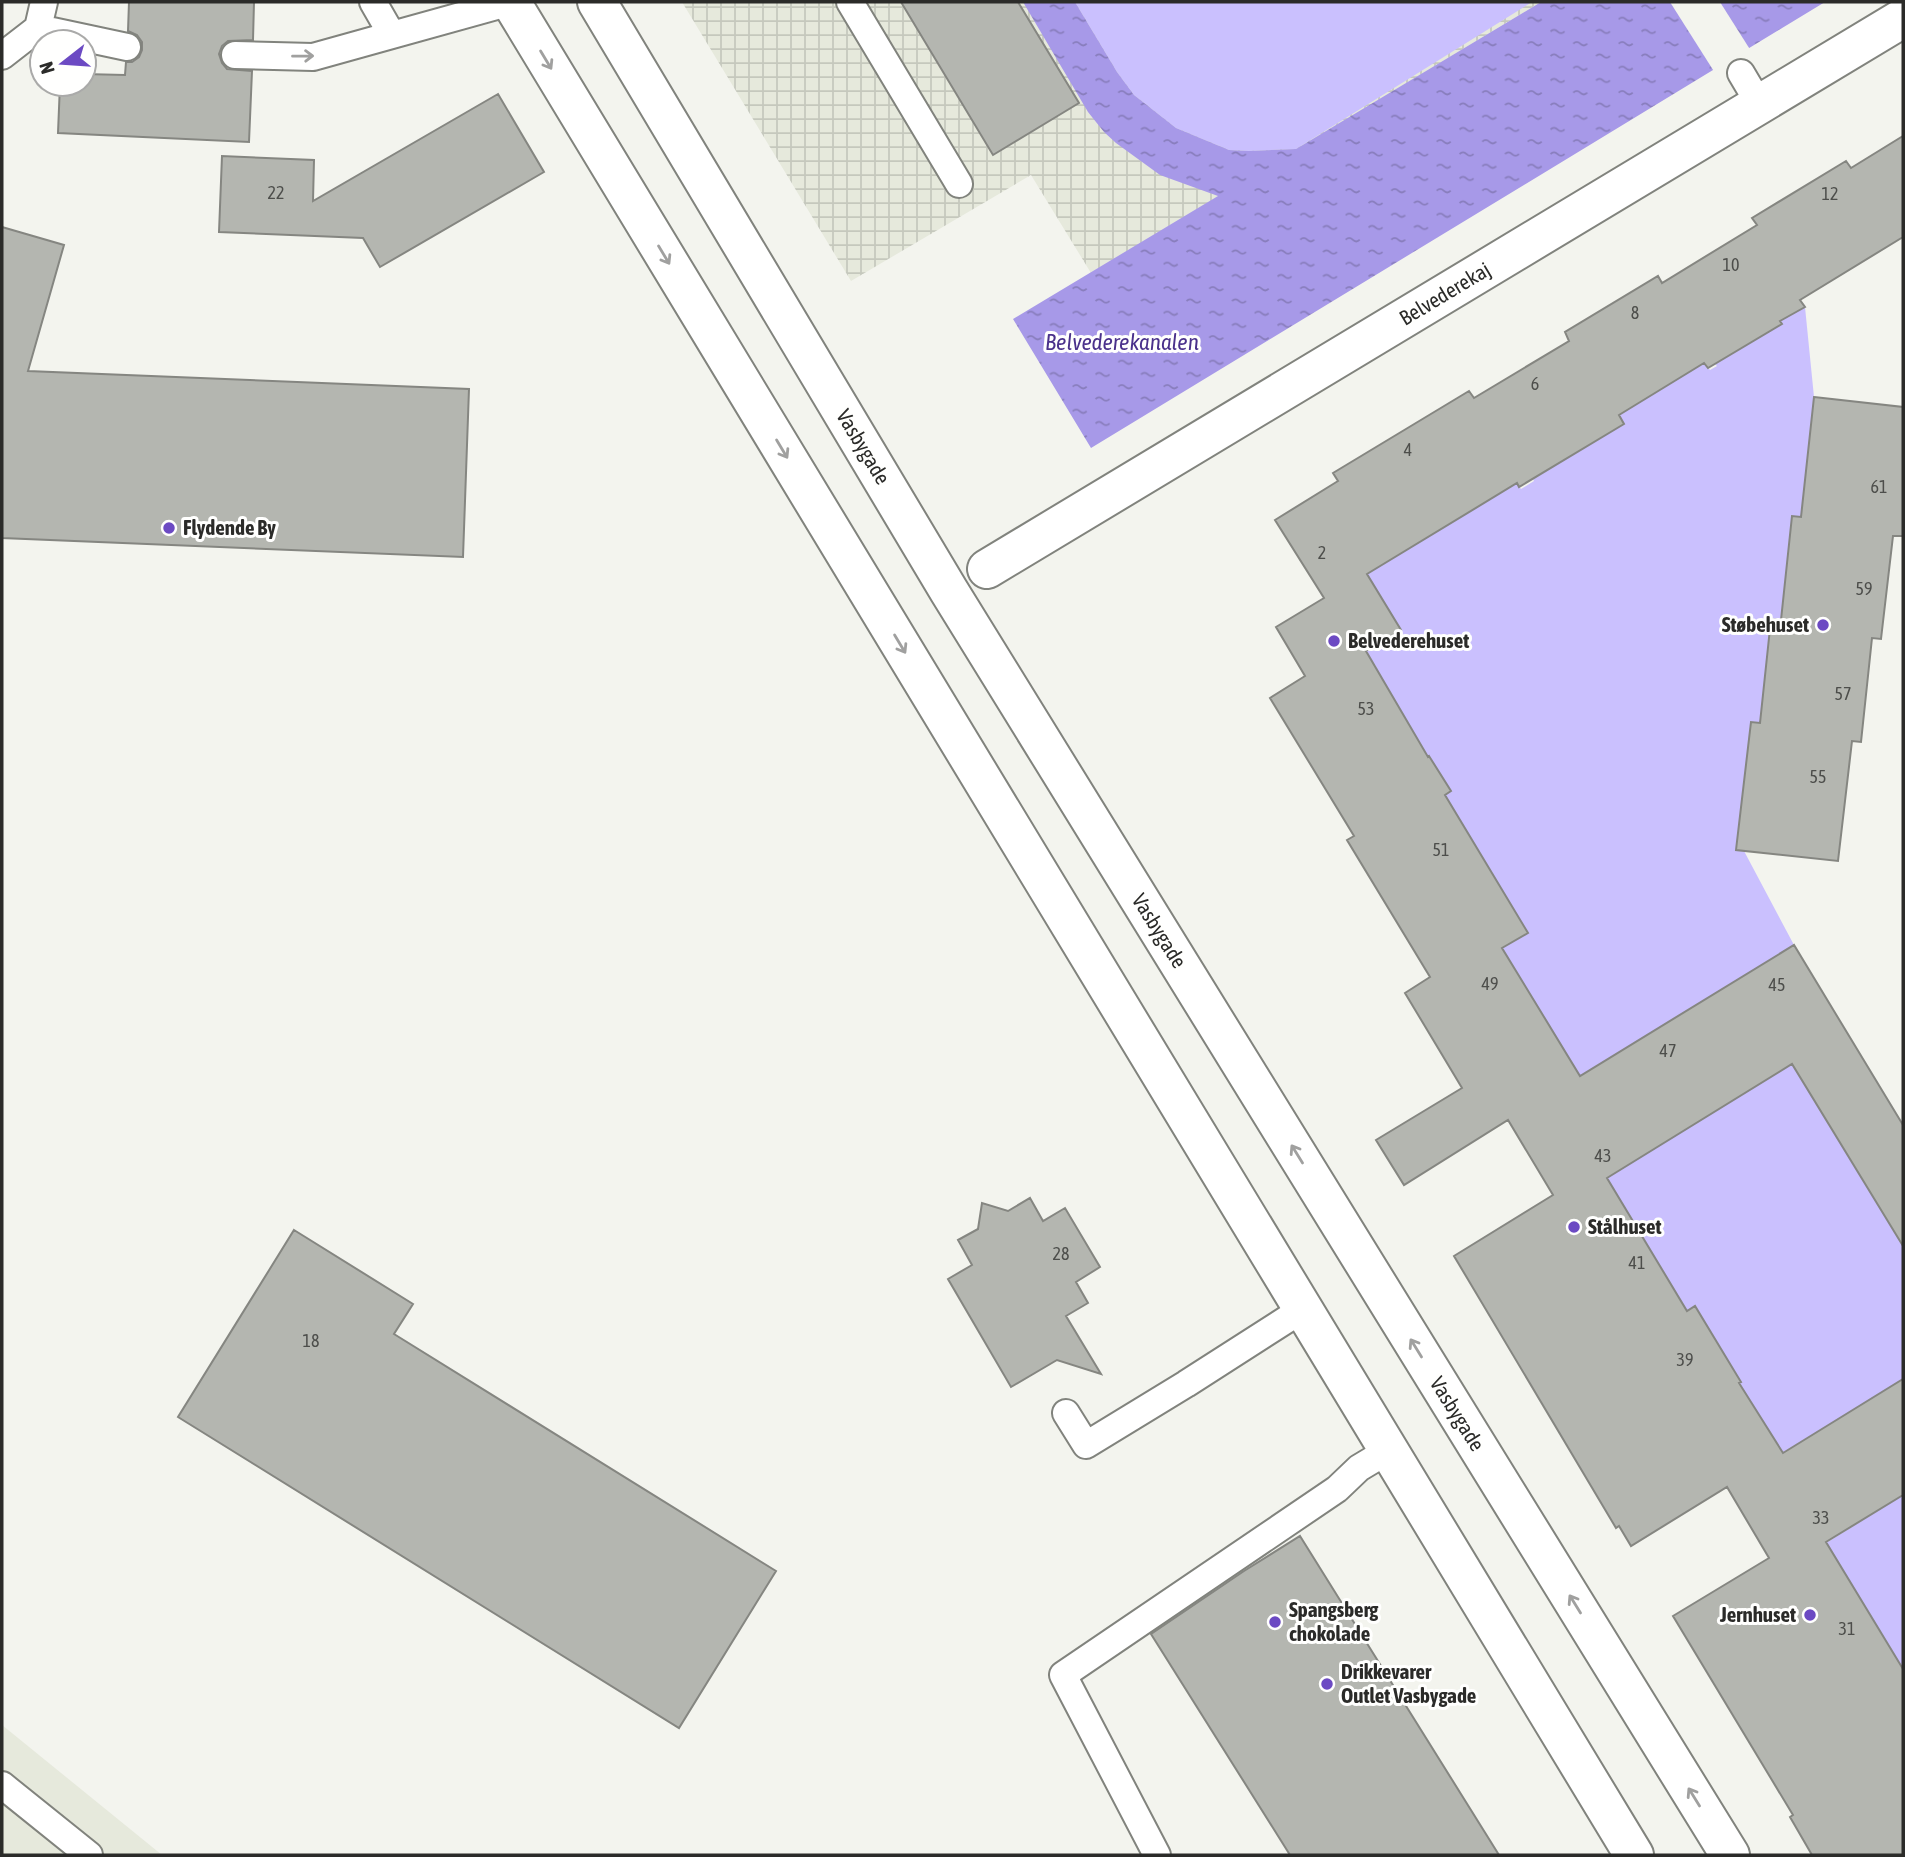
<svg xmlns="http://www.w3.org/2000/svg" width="1905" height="1857" font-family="'Asap Condensed',sans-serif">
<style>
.built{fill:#e6e9dc}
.industrial{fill:url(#industrial-grid)}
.green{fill:#cac0fe}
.water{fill:url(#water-ripples)}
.pier{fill:#f3f4ee}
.building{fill:#b4b6b0;stroke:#858681;stroke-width:2}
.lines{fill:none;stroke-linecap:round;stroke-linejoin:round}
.lane-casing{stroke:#81837d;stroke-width:30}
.street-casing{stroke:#81837d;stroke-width:42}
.primary-casing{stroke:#81837d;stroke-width:42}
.lane{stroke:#fff;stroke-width:26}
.street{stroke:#fff;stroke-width:38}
.primary{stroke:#fff;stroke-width:38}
.oneway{stroke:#a0a09f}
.poi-dot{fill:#6c4ac3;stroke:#fffffe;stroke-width:2.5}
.labels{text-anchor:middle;stroke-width:6;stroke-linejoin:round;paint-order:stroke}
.number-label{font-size:18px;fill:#4d4e4b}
.street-label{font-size:21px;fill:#2b2b29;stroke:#fffffe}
.poi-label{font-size:21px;font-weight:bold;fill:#2b2b29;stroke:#fffffe;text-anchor:start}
.water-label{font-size:23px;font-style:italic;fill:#4a318b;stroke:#fffffe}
</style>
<defs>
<pattern id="industrial-grid" width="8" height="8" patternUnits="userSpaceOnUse" patternTransform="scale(1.75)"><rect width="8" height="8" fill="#e6e9dc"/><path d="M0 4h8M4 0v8" fill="none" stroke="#c5c8bd"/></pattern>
<pattern id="water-ripples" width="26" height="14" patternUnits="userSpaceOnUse" patternTransform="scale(1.75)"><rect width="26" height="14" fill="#a799e8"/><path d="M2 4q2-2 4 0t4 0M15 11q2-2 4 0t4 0" fill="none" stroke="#887dbc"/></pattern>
</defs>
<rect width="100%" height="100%" fill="#f3f4ee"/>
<path class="built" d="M 2,1725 L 162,1855 L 2,1855 Z"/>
<path class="industrial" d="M 682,2 L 1541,2 L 1091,273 L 1031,175 L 851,281 Z"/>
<path class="green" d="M 1075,2 L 1532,2 L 1296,149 L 1249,151 L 1229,150 L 1176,128 L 1134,95 L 1117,72 Z
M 1805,307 L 1814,397 L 1801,517 L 1781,620 L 1771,619 L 1760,723 L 1751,722 L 1736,849 L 1744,851 L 1794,945 L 1555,1091 L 1496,952 L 1527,933 L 1442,796 L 1450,791 L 1429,756 L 1422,761 L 1369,673 L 1377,668 L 1366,651 L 1401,630 L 1361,569 L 1516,482 L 1521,489 L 1534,481 L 1533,479 L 1624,424 L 1617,412 L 1704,363 L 1710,370 L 1717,366 L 1715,364 L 1781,324 L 1780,321 Z
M 1846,1031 L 1903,1125 L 1903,1379 L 1774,1458 L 1755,1409 L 1732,1387 L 1740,1381 L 1695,1306 L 1681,1314 L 1677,1294 L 1606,1178 Z
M 1903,1495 L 1903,1673 L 1898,1676 L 1897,1659 L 1826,1543 Z"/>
<path class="water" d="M 1023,2 L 1075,2 L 1117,72 L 1134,95 L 1176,128 L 1229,150 L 1249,151 L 1296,149 L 1541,2 L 1825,2 L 1091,448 L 1013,319 L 1218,196 L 1160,175 L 1116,143 L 1104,132 L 1088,112 Z"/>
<path class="pier" d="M 1670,2 L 1720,2 L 1751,51 L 1715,73 Z"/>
<path class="building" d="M 129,2 L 254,2 L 253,40 L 228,41 L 222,46 L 219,54 L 222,63 L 227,69 L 252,71 L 249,142 L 58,133 L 60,84 L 84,84 L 84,74 L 125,75 L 126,62 L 132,62 L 139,57 L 142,50 L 142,42 L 137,35 L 128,31 Z
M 901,2 L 1018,2 L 1079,103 L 993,155 Z
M 498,94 L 544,172 L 380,267 L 363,238 L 219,232 L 222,156 L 314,160 L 313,201 Z
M 1903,136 L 1903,237 L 1800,300 L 1805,307 L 1780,321 L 1782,324 L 1708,368 L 1704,363 L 1619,415 L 1624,424 L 1519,487 L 1517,483 L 1367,574 L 1401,630 L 1366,651 L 1428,757 L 1429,756 L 1451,791 L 1445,795 L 1528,933 L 1502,948 L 1580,1076 L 1794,945 L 1903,1125 L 1903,1246 L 1792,1064 L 1607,1178 L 1687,1311 L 1695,1306 L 1741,1382 L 1739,1383 L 1783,1453 L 1903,1379 L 1903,1495 L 1826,1542 L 1903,1669 L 1903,1855 L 1812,1855 L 1790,1817 L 1793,1815 L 1673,1616 L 1769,1558 L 1727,1487 L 1631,1546 L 1619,1526 L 1616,1528 L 1454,1256 L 1553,1195 L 1508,1120 L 1404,1185 L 1376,1140 L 1462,1088 L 1405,993 L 1430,977 L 1347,840 L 1354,836 L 1270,698 L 1305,676 L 1276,627 L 1324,598 L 1275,520 L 1338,481 L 1333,473 L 1469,391 L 1474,398 L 1569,341 L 1565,332 L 1658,276 L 1662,283 L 1757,225 L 1752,218 L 1846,161 L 1851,168 Z
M 2,227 L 64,245 L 28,371 L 469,389 L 463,557 L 2,538 Z
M 1814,397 L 1903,407 L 1903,536 L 1893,536 L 1881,639 L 1872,638 L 1861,742 L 1852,741 L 1838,861 L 1736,850 L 1751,722 L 1760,723 L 1771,619 L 1781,620 L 1792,516 L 1801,517 Z
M 1030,1198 L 1043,1221 L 1065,1208 L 1100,1267 L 1076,1282 L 1088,1303 L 1066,1316 L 1101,1374 L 1057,1360 L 1011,1387 L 948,1279 L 972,1265 L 958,1240 L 978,1229 L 982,1203 L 1008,1211 Z
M 294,1230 L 413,1304 L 394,1334 L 776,1571 L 679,1728 L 178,1417 Z
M 1300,1536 L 1499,1855 L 1290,1855 L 1151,1634 L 1244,1571 Z"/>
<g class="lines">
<g class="lane-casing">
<path id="lane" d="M 373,2 L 392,35 L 511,2
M 850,2 L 959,184
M 38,28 L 127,47
M 235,55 L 313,57 L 392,35
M 2,56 L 38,28 L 44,2
M 1741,73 L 1760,105
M 1066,1413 L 1086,1445 L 1186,1384 L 1303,1309
M 2,1785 L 89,1855
M 1157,1855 L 1063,1675 L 1337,1489 L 1359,1468 L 1389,1450"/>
</g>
<g class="street-casing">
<path id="street" d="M 987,569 L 1903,18"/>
</g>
<g class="primary-casing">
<path id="primary" d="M 511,2 L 1634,1855
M 597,2 L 949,591 L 1730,1855"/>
</g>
<use href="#lane" class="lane"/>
<use href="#street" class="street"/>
<use href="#primary" class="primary"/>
</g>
<defs><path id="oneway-shaft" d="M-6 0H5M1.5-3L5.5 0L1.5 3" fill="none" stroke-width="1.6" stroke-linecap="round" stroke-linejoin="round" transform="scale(1.75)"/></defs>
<g class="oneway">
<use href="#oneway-shaft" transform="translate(303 56) rotate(-1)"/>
<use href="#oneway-shaft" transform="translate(546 60) rotate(59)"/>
<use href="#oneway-shaft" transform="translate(664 255) rotate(59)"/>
<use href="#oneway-shaft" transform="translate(782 449) rotate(59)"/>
<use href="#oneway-shaft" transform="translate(900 644) rotate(59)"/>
<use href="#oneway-shaft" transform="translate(1297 1154) rotate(-122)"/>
<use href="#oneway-shaft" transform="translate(1416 1348) rotate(-122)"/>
<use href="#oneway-shaft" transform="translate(1575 1604) rotate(-122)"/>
<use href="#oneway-shaft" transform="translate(1694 1797) rotate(-122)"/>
</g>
<g class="poi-dot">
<circle cx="169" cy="528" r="7"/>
<circle cx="1823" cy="625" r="7"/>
<circle cx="1334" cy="641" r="7"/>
<circle cx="1574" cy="1227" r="7"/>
<circle cx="1810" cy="1615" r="7"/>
<circle cx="1275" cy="1622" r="7"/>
<circle cx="1327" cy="1684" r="7"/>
</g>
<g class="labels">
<g class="number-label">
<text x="276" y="199">22</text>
<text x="1830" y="200">12</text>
<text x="1731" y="271">10</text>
<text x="1635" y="319">8</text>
<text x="1535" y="390">6</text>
<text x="1408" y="456">4</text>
<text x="1879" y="493">61</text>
<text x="1322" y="559">2</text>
<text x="1864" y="595">59</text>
<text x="1843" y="700">57</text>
<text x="1366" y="715">53</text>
<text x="1818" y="783">55</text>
<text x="1441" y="856">51</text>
<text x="1490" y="990">49</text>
<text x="1777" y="991">45</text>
<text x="1668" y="1057">47</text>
<text x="1603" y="1162">43</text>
<text x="1061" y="1260">28</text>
<text x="1637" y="1269">41</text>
<text x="311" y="1347">18</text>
<text x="1685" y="1366">39</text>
<text x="1821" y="1524">33</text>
<text x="1847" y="1635">31</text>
</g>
<g class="street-label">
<text transform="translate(1445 294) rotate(-31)" y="7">Belvederekaj</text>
<text transform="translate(863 447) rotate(59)" y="7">Vasbygade</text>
<text transform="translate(1159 931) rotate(58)" y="7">Vasbygade</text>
<text transform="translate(1457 1414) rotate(58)" y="7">Vasbygade</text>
</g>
<g class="poi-label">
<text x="183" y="535">Flydende By</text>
<text x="1809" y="632" text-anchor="end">Støbehuset</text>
<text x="1348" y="648">Belvederehuset</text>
<text x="1588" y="1234">Stålhuset</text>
<text x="1289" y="1617">Spangsberg<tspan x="1289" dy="24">chokolade</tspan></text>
<text x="1796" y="1622" text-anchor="end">Jernhuset</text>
<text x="1341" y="1679">Drikkevarer<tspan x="1341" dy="24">Outlet Vasbygade</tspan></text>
</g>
<g class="water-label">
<text x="1122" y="350">Belvederekanalen</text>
</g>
</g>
<rect width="1905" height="1857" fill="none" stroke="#2b2b29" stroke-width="7"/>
<g transform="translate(63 63) rotate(253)"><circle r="33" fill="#fffffe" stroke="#aaaaa9" stroke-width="2"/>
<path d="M0-5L12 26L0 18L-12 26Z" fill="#6c4ac3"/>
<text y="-10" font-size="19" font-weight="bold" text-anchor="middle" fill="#2b2b29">N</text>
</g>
</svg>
